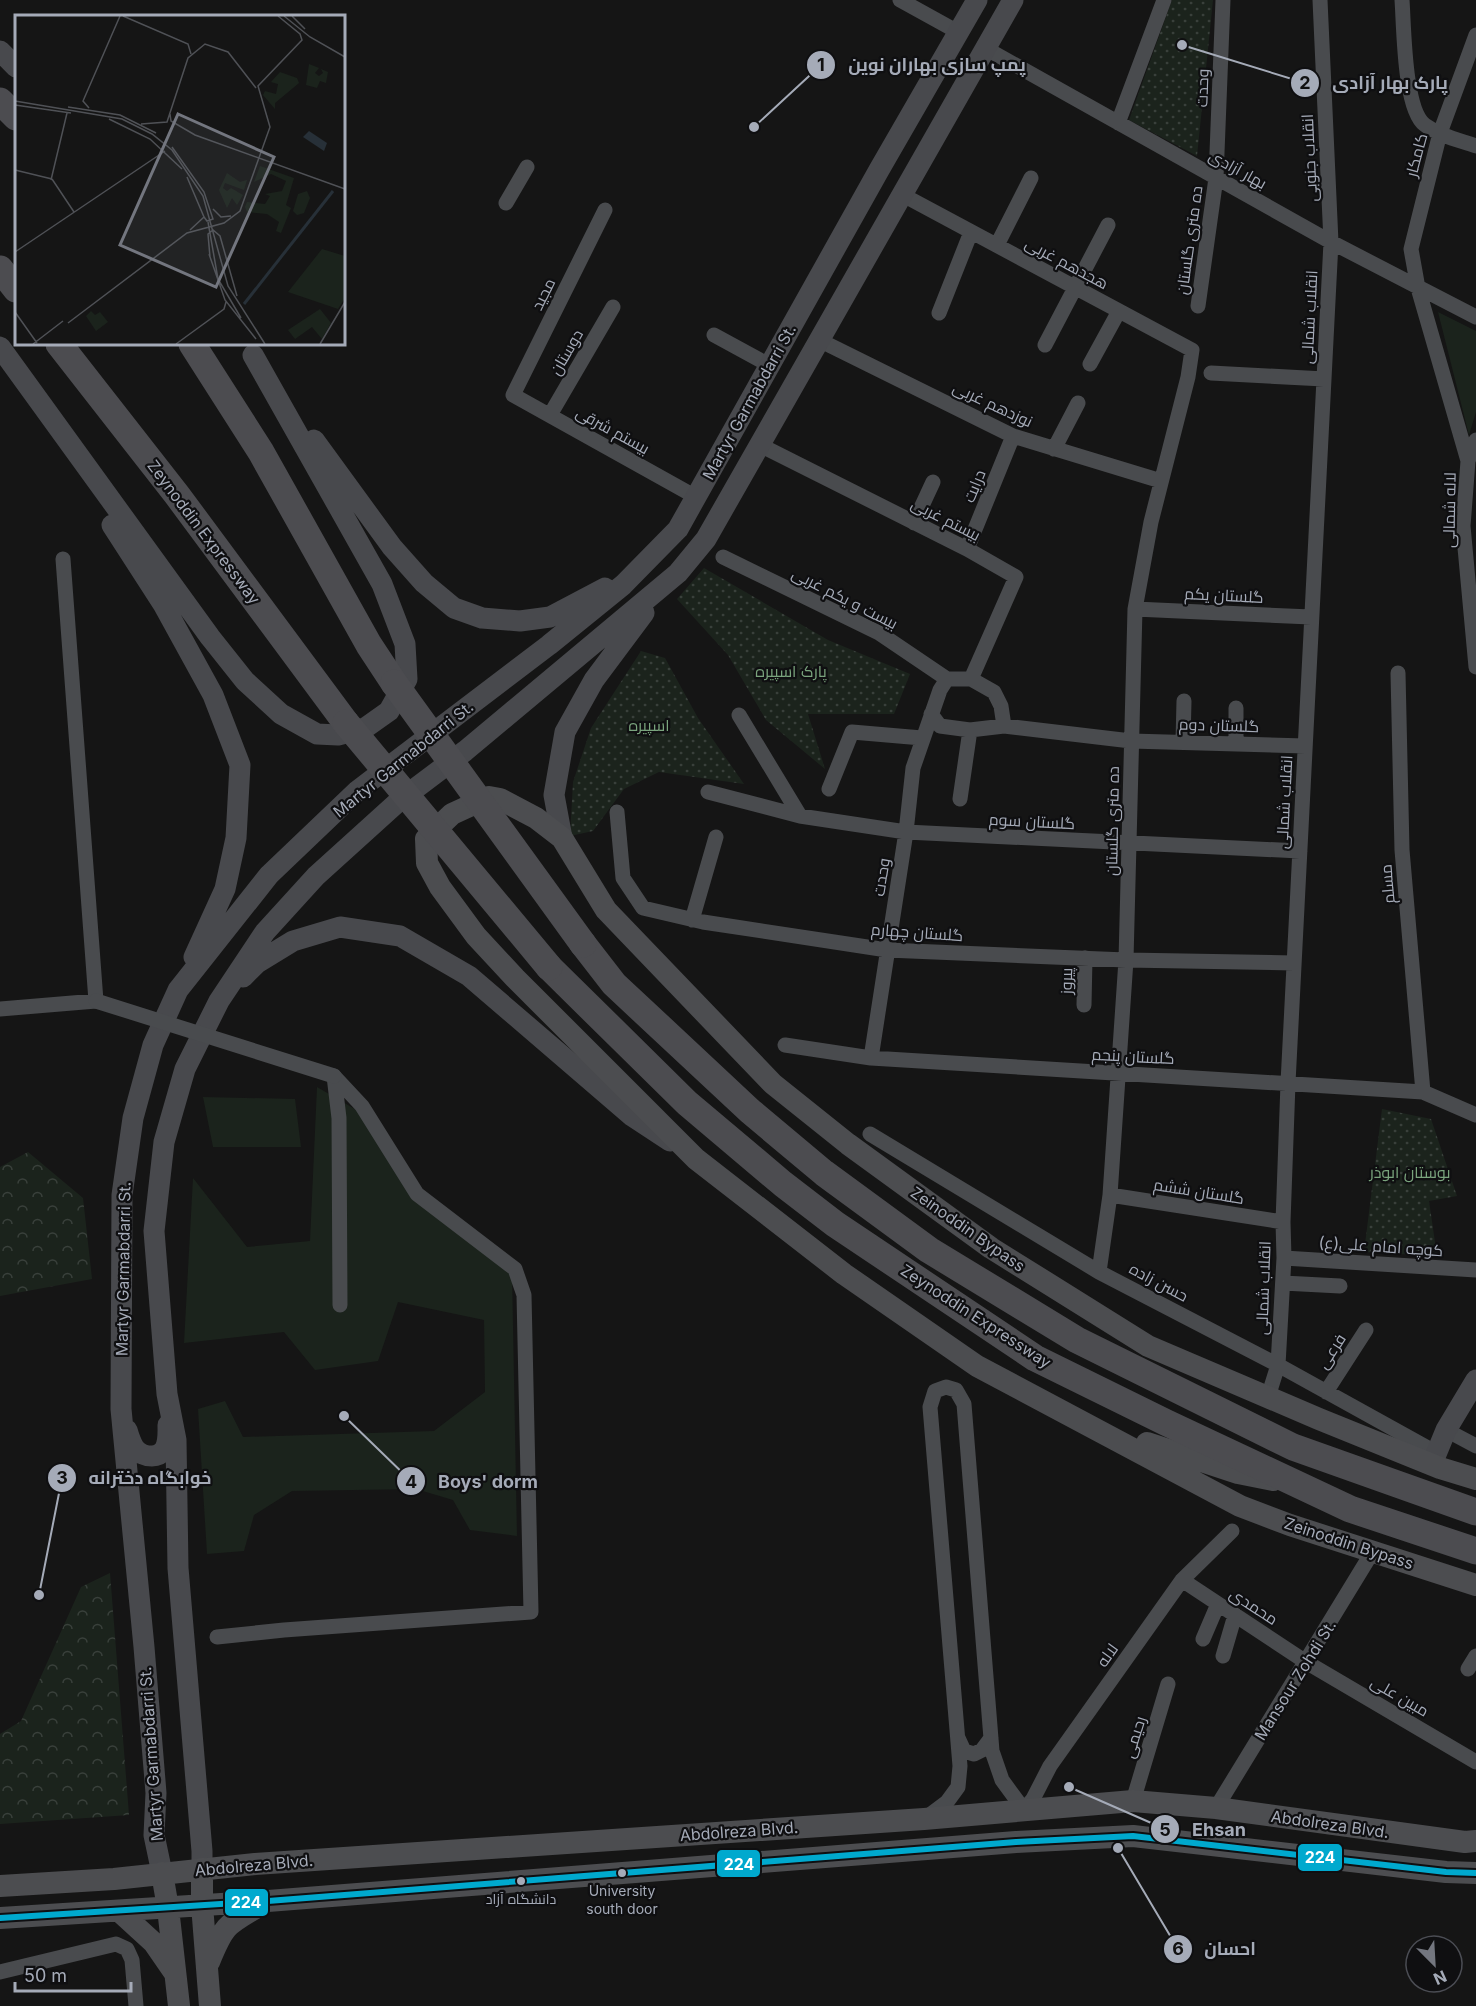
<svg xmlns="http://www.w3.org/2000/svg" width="1476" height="2006" font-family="Inter,Cairo,sans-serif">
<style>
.green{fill:#1b231c}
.forest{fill:url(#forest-crowns)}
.park{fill:url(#park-dots)}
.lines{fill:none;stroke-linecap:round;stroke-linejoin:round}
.street{stroke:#494b4e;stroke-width:15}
.secondary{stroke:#48494d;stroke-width:21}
.primary{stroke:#4c4d50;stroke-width:22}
.highway{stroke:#4c4c50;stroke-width:27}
.street-bridge{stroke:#494b4e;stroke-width:15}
.highway-bridge{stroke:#4c4c50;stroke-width:27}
.bus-1-casing{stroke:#0f0f11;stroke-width:10}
.bus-1{stroke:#00a9ce;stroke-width:6}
.bus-dot{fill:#a5abb8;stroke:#0f0f11;stroke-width:2}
.labels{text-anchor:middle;stroke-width:4.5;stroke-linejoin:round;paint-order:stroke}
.bus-label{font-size:14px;fill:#a5abb8;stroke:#0f0f11}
.street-label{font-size:16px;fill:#a5abb8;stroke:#0f0f11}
.park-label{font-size:16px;fill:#7aa47d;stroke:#0f0f11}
.inset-river{fill:none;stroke:#273038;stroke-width:3}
.inset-road{fill:none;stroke:#4f5156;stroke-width:1.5}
.view{fill:#73767f;fill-opacity:0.15;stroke:#73767f;stroke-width:3}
.inset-edge{fill:none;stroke:#a5abb8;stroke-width:3}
.leader{fill:none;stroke:#a5abb8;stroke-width:2}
.callout-dot{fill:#a5abb8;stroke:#0f0f11;stroke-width:2}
.mark-label{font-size:18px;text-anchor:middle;font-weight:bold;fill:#111}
.callout-label{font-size:18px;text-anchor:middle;font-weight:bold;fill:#a5abb8;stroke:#0f0f11;stroke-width:4.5;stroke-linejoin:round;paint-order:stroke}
.line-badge{stroke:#0f0f11;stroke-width:2}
.badge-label{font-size:16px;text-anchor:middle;font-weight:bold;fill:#fff}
</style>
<defs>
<pattern id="forest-crowns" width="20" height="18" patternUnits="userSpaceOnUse" patternTransform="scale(1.5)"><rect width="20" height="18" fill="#1b231c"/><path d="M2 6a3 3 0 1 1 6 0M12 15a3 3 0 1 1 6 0" fill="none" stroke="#39403b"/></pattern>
<pattern id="park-dots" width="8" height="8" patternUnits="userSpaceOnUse" patternTransform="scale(1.5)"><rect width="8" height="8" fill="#1b231c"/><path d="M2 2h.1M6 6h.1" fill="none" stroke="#39403b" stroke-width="1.8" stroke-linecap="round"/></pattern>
</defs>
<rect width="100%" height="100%" fill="#151515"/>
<path class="green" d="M 1438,312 L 1476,331 L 1476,412 L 1469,435 Z
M 317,1087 L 372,1119 L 417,1194 L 512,1274 L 517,1536 L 470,1530 L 453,1500 L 416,1489 L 292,1491 L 254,1515 L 244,1551 L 207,1554 L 198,1409 L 225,1401 L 243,1437 L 434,1431 L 485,1392 L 484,1320 L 398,1302 L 378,1361 L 315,1370 L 284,1332 L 184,1343 L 193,1178 L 247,1247 L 310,1241 Z
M 203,1097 L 295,1099 L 301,1147 L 213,1147 Z"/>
<path class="forest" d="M 28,1152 L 83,1198 L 92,1279 L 0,1296 L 0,1167 Z
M 110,1573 L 129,1815 L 0,1824 L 0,1734 L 21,1721 L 81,1587 Z"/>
<path class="park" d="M 1172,0 L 1213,0 L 1197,156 L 1129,120 Z
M 704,568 L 828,640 L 910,674 L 894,714 L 808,714 L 825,769 L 766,720 L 728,655 L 677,599 Z
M 641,651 L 665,658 L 698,718 L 744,784 L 659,772 L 624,789 L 593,831 L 570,836 L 573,782 L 591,728 Z
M 1382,1109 L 1431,1119 L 1457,1196 L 1429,1201 L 1437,1256 L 1364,1252 Z"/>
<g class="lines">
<path class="street" d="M 900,0 L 958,32
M 1402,0 C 1404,27 1404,110 1425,125 C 1440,136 1459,140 1476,146
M 1476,35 L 1440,133 L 1411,249 L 1418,288 L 1468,461 L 1463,526 L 1476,667
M 985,48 L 1331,242 L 1476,317
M 1118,123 L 1164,0
M 901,194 L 1192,350 L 1188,377 L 1151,522 L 1135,609 L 1126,960 L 1110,1195 L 1099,1272
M 506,203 L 527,167
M 605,210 L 513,395 L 696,497
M 997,245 L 1031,178
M 1198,306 L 1216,178 L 1223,0
M 939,313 L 971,232
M 714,335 L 769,365
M 819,340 L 1013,436 L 1161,481
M 1045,345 L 1108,225
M 1090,364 L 1119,311
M 1211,373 L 1324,379
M 550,415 L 613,307
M 760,445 L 967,549 L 1016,577 L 971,679
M 1054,449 L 1078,403
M 1468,461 L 1476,440
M 914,523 L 933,482
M 967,549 L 1013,436
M 723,557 L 879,633 L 947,679
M 1135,609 L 1311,617
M 1398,673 L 1402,850 L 1423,1092
M 931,714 L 940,726 L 970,730 L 1004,726 L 1131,741 L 1305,746
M 739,715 L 800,816
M 1183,742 L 1184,701
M 1236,744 L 1236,708
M 829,789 L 852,732 L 922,738
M 708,792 L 800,816 L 906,832 L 1300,851
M 960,799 L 970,730
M 617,812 L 623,878 L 643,908 L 703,922 L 887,950 L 1126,960 L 1294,963
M 692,920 L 716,837
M 1084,1005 L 1085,958
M 0,1009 L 96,1001 L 63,559
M 785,1045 L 871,1058 L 1423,1092 L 1476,1115
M 871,1058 L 906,832 L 913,768 L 940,690 L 947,679 L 971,679 L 994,692 L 1001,706 L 1004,726
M 334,1076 L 339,1118 L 340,1305
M 870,1134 L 1099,1272 L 1278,1365 L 1437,1453
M 1110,1195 L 1283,1222
M 1284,1258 L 1476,1270
M 1283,1283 L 1340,1286
M 1326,1392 L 1366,1330
M 1268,1397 L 1278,1365 L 1284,1258 L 1283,1222 L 1288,1083 L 1331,242 L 1320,0
M 1446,1430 L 1476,1446
M 1182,1580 L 1306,1662 L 1476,1762
M 217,1637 L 284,1630 L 531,1612 L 524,1295 L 515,1269 L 417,1194 L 362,1106 L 334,1076
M 1203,1639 L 1218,1604
M 1223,1656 L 1235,1615
M 1468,1669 L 1476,1656
M 958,1738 L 964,1751 L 974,1754 L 982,1750 L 991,1738
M 1133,1801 L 1168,1684
M 1216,1808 L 1373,1551
M 927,1817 L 947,1802 L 958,1787 L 960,1766 L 930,1407 L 935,1391 L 946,1387 L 956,1390 L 964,1404 L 992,1751 L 1002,1780 L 1024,1810 L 1033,1799 L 1050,1766 L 1182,1580 L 1232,1531
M 0,1972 L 116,1944 L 127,1949 L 132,1960 L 136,2006"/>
<path class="secondary" d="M 0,51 L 16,67
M 0,347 L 210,637 L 245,681 L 281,714 L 317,734 L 338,735 L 365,728 L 389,711 L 407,679 L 405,644 L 382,584 L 253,355
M 314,440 L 392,547 L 424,583 L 454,608 L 482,618 L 520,621 L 550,617 L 605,588
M 112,525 L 163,604 L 213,695 L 240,765 L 236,838 L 225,889 L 194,957
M 562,838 L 554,795 L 565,732 L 594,680 L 644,613
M 243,977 L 257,963 L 293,941 L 340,927 L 400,936 L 469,976 L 632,1116 L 670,1141
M 127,1430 C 131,1444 135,1456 152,1456 C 157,1456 161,1454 164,1450 C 169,1443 168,1433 168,1425
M 1432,1464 L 1446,1430 L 1476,1380
M 202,1869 L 202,1851 L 178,1568 L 176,1440 L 167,1394 L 154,1231 L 164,1142 L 185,1069 L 219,1001 L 265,932 L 316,876 L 400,800 L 465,751 L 678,573 L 706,539 L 1013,0
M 162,1873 L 154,1835 L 156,1793 L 144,1647 L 121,1409 L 122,1195 L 133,1118 L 153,1045 L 178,990 L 269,875 L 357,791 L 549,645 L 623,585 L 678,529 L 879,170 L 977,0"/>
<path class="primary" d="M 1147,1443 L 1238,1473 L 1273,1480
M 1476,1479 L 1440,1468 L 1319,1419 L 1148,1346 L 991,1248 L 848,1144 L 773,1084 L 606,910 L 562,838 L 536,818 L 500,799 L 489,797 L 452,814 L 426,839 L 427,863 L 440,887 L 476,936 L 515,978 L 696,1159 L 844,1274 L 977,1366 L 1240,1506 L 1290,1525 L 1476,1585
M 202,1869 L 202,1905 L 210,2006
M 162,1873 L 168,1908 L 179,2006
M 0,1886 L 114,1879 L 255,1864 L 924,1819 L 1133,1801 L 1216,1808 L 1465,1842 L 1476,1841
M 119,1911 L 154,1943 L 174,1972
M 0,1918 L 268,1901 L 1016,1842 L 1133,1836 L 1446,1872 L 1476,1873
M 209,1962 C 224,1925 226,1925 261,1905"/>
<path class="highway" d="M 0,101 L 16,117
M 0,269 L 16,289
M 59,344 L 177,495 L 346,723
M 192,344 L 261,452 L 369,645 L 394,683
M 583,944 L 614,984 L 750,1111 L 824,1173 L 929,1250 L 1077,1340 L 1293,1447 L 1476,1512
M 549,967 L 687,1103 L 783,1184 L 835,1224 L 1035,1358 L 1167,1423 L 1350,1509 L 1476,1551"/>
<path class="street-bridge" d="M 96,1001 L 334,1076"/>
<path class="highway-bridge" d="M 394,683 L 583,944
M 346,723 L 549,967"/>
<g class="bus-1-casing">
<path id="bus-1" d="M 0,1918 L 268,1901 L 1016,1842 L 1133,1836 L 1446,1872 L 1476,1873"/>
</g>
<use href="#bus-1" class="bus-1"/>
</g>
<g class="bus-dot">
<circle cx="622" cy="1873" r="5"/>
<circle cx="521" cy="1881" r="5"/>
</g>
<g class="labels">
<g class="bus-label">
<text x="622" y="1896">University<tspan x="622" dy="18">south door</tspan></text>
<text x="521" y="1904">دانشگاه آزاد</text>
</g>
<g class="street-label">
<text transform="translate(1202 88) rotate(-88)" y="6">وحدت</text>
<text transform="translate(1416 155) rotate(-75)" y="6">کامکار</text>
<text transform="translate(1309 158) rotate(-93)" y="6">انقلاب جنوبی</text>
<text transform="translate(1238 169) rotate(29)" y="6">بهار آزادی</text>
<text transform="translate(1189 240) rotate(-82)" y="6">ده متری گلستان</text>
<text transform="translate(1067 263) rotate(28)" y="6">هجدهم غربی</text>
<text transform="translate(543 294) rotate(-64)" y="6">مجید</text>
<text transform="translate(1309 317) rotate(-87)" y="6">انقلاب شمالی</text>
<text transform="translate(566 352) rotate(-60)" y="6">دوستان</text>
<text transform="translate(749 402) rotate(-61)" y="6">Martyr Garmabdarri St.</text>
<text transform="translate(993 404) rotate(25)" y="6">نوزدهم غربی</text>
<text transform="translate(613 430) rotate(29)" y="6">بیستم شرقی</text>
<text transform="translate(974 486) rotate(-68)" y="6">درایت</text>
<text transform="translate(1449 510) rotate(-89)" y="6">لاله شمالی</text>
<text transform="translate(946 519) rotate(27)" y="6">بیستم غربی</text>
<text transform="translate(204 532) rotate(53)" y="6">Zeynoddin Expressway</text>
<text transform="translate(1224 595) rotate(3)" y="6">گلستان یکم</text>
<text transform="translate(845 598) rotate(27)" y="6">بیست و یکم غربی</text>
<text transform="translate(1219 725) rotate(2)" y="6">گلستان دوم</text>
<text transform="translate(403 759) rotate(-39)" y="6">Martyr Garmabdarri St.</text>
<text transform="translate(1284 802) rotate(-87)" y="6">انقلاب شمالی</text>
<text transform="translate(1032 821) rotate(3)" y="6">گلستان سوم</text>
<text transform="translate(1112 821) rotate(-89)" y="6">ده متری گلستان</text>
<text transform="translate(881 877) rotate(-81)" y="6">وحدت</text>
<text transform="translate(1387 884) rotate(-95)" y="6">مسلم</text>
<text transform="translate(917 932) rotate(4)" y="6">گلستان چهارم</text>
<text transform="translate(1066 981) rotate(-89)" y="6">پیروز</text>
<text transform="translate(1133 1056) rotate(3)" y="6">گلستان پنجم</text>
<text transform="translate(1199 1191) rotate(9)" y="6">گلستان ششم</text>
<text transform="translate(968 1229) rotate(35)" y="6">Zeinoddin Bypass</text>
<text transform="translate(1381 1246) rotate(4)" y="6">کوچه امام علی(ع)</text>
<text transform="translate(123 1269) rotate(-89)" y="6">Martyr Garmabdarri St.</text>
<text transform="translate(1159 1282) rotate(28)" y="6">حسن زاده</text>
<text transform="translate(1263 1288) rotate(-88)" y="6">انقلاب شمالی</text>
<text transform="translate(976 1316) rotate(33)" y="6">Zeynoddin Expressway</text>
<text transform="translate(1331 1351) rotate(-57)" y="6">فرعی</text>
<text transform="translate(1349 1543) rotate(18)" y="6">Zeinoddin Bypass</text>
<text transform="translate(1254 1606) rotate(33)" y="6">محمدی</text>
<text transform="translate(1107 1655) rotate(-55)" y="6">لاله</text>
<text transform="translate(1295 1680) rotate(-58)" y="6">Mansour Zohdi St.</text>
<text transform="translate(1400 1696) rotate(30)" y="6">مبین علی</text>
<text transform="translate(1134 1737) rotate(-73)" y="6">رحیمی</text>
<text transform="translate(151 1754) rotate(-94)" y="6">Martyr Garmabdarri St.</text>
<text transform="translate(1330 1824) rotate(8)" y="6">Abdolreza Blvd.</text>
<text transform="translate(739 1831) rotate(-4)" y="6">Abdolreza Blvd.</text>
<text transform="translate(254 1865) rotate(-5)" y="6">Abdolreza Blvd.</text>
</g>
<g class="park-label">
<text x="791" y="677">پارک اسپیره</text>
<text x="649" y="731">اسپیره</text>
<text x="1410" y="1178">بوستان ابوذر</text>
</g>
</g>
<g transform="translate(15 15)">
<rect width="330" height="330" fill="#151515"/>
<path d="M 212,158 L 225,167 L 232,165 L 229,175 L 210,168 L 208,173 L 212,176 L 216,173 L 228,180 L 222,190 L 217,183 L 212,193 L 204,175 ZM 292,176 L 295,183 L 289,198 L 282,200 L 278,196 L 283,179 ZM 76,296 L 80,300 L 85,297 L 93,307 L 81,316 L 71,301 Z" fill="#1b231c"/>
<path d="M 245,151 L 279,163 L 271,190 L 276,193 L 266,218 L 261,216 L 264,207 L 252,199 L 232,197 L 230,192 L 232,187 L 250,189 L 255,181 L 250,179 L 267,176 L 271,166 L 256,159 L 239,167 ZM 307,234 L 330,241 L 330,283 L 323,294 L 273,277 Z" fill="#1b231c"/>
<path d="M 294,49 L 304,53 L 300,58 L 304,61 L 308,58 L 306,54 L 313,57 L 311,68 L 305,66 L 302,73 L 291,70 ZM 265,57 L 282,63 L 284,68 L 260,88 L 260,94 L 248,80 L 250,76 L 261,79 L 263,69 L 256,67 ZM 305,294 L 316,308 L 307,324 L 297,312 L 280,324 L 273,315 Z" fill="#1b231c"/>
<path d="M 294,116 L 312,128 L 309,136 L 288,122 Z" fill="#273038"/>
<path class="inset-river" d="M 229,289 L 318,176"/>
<path class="inset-road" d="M 108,1 L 173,29 L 176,39M 269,1 L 295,22 L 330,42M 277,1 L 290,14M 0,86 L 107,104 L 137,119 L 157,135 L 188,181 L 213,271 L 250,329M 0,90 L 56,98M 53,92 L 105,100 L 141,118M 74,93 L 68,86 L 105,1M 155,99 L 156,106 L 180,120 L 330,174M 94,104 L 135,124 L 167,154M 126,109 L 152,107 L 173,43 L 190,29 L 213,37 L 241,73M 157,132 L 189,177 L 198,204 L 192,206 L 189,202M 0,155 L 37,164M 172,162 L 189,202M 37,164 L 59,197M 36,165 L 52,98M 198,194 L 206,202 L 216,201M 193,207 L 203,264 L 226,303M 175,215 L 189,202M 0,237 L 150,136M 194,239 L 210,285 L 241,324M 195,242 L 193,219 L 198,215 L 205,221 L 222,281M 0,297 L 22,328M 53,308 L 172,218 L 209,208 L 225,196 L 255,112 L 243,71 L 287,25 L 285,19 L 263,1M 18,329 L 48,306M 161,329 L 209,294 L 211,287M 305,329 L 330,287"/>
<path class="view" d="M 163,99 L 259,142 L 201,272 L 105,230 Z"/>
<rect width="330" height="330" class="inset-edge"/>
</g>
<path class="leader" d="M754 127L821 65M1182 45L1305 83M39 1595L62 1478M344 1416L411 1481M1069 1787L1165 1829M1118 1848L1178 1949"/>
<g class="callout-dot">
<circle cx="754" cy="127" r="6"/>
<circle cx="1182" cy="45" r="6"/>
<circle cx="39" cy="1595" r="6"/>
<circle cx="344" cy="1416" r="6"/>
<circle cx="1069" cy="1787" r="6"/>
<circle cx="1118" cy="1848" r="6"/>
<circle cx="821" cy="65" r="15"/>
<circle cx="1305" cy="83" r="15"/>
<circle cx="62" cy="1478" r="15"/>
<circle cx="411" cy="1481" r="15"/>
<circle cx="1165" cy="1829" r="15"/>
<circle cx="1178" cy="1949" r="15"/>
</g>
<g class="mark-label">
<text x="821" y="71">1</text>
<text x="1305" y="89">2</text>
<text x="62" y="1484">3</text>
<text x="411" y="1488">4</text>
<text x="1165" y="1836">5</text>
<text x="1178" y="1955">6</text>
</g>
<g class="callout-label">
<text x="937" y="71">پمپ سازی بهاران نوین</text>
<text x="1390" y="89">پارک بهار آزادی</text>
<text x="150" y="1484">خوابگاه دخترانه</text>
<text x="488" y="1488">Boys' dorm</text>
<text x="1219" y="1836">Ehsan</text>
<text x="1230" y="1955">احسان</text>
</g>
<g class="line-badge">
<rect x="1297" y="1843" width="46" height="29" rx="6" fill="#00a9ce"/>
<rect x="716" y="1849" width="45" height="29" rx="6" fill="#00a9ce"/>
<rect x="224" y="1888" width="45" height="29" rx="6" fill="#00a9ce"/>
</g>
<g class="badge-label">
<text x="1320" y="1863">224</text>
<text x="739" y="1870">224</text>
<text x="246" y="1908">224</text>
</g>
<g transform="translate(1434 1964) rotate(156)"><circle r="28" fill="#0f0f11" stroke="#4b4d54" stroke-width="1.5"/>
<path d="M0-4.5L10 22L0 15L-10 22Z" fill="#73767f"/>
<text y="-9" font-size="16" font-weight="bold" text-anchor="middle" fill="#a5abb8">N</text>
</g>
<path d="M15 1982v9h116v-9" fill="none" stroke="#a5abb8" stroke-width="3"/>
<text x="24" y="1982" font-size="18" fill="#a5abb8" stroke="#0f0f11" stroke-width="4.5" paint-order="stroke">50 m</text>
</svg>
